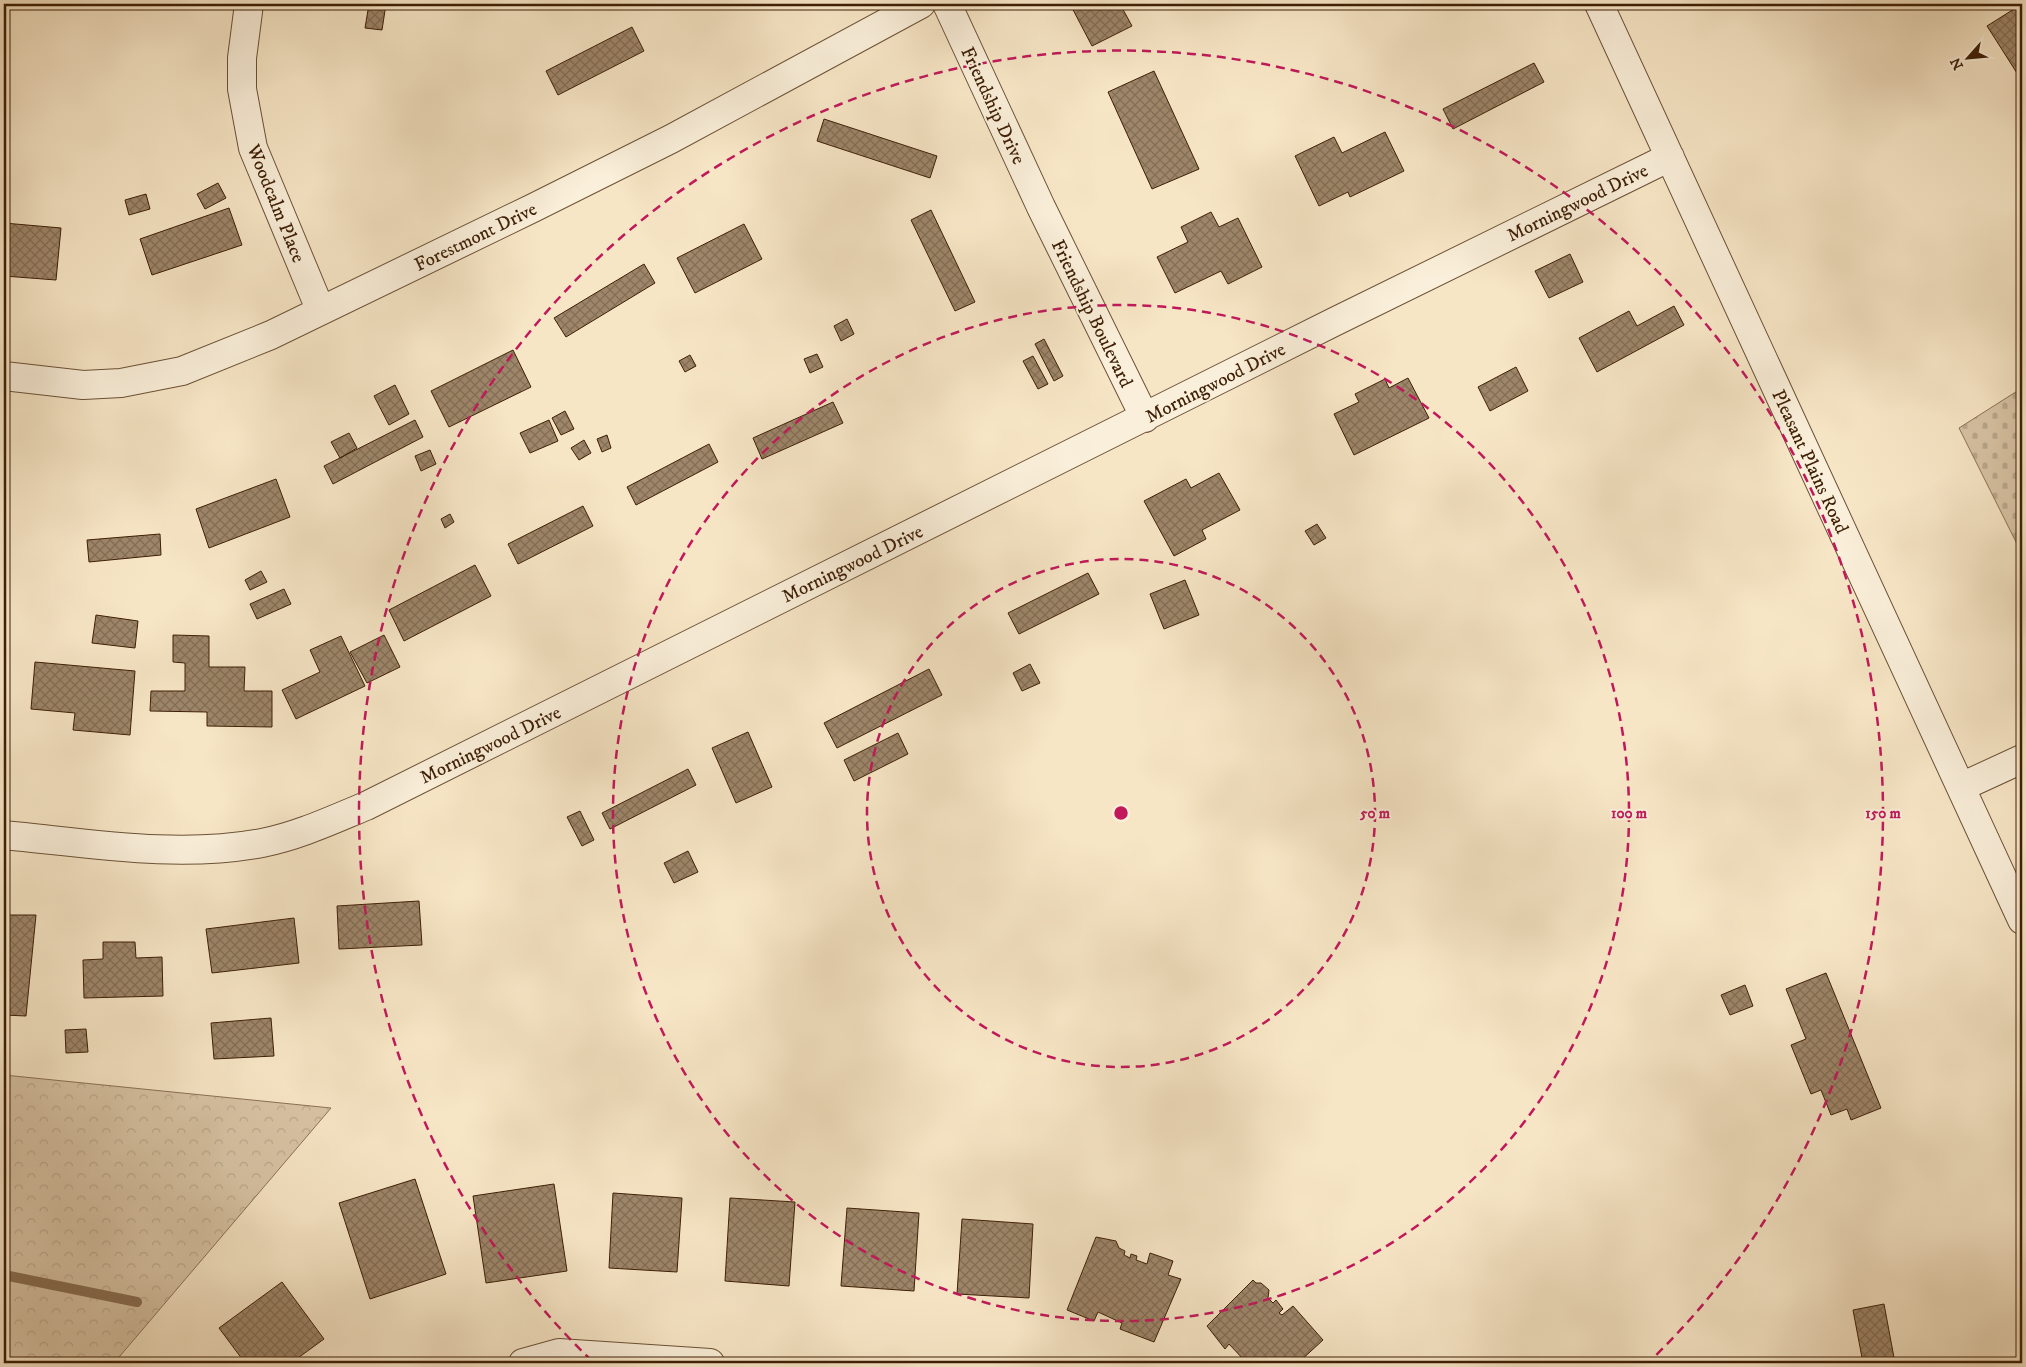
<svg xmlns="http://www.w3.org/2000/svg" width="2026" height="1367" font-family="'IM FELL DW Pica',serif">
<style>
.forest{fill:url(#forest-crowns);stroke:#8b7256}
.cemetery{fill:url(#cemetery-stones);stroke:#8b7256}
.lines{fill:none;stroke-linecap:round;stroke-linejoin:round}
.stream{stroke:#876e52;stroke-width:10}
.building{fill:url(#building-cross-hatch);stroke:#3e1f06}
.minor-casing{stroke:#6c5136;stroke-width:30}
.minor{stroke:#faefda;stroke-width:28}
.ring{fill:none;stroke:#c2185b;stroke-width:2.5;stroke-dasharray:9 6}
.labels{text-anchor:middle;stroke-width:4;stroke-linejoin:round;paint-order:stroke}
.street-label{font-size:19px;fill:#3e1f06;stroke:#faefda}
.centre{fill:#c2185b;stroke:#faefda;stroke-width:2.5}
.ring-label{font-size:15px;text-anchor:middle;font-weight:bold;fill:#c2185b;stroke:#faefda;stroke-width:4;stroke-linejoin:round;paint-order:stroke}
</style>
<defs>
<pattern id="forest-crowns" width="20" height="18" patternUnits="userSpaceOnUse" patternTransform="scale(1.25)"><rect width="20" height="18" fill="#d8c4a5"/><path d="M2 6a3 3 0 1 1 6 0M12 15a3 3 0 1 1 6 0" fill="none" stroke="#baa88d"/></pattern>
<pattern id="cemetery-stones" width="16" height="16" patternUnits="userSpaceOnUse" patternTransform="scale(1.25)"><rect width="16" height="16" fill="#d8c4a5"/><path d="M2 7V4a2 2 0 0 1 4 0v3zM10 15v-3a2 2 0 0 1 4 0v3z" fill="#baa88d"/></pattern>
<pattern id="building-cross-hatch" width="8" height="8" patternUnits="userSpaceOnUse" patternTransform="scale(1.25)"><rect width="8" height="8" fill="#9e866a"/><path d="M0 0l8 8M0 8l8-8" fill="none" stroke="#826d55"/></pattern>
</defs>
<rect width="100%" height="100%" fill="#f7e6c6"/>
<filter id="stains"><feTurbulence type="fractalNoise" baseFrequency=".004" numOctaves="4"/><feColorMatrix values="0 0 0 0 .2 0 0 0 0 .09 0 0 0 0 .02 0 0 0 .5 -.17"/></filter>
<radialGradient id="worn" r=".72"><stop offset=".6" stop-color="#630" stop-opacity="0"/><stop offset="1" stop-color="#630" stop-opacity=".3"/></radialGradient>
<path class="forest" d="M 4,1075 L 331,1108 L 114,1363 L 4,1363 Z"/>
<path class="cemetery" d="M 2022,388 L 2022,554 L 1959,428 Z"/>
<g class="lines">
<path class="stream" d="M 4,1275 L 137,1302"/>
</g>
<path class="building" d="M 369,4 L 386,4 L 382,30 L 365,28 Z
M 1070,4 L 1120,4 L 1132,26 L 1092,46 Z
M 2022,4 L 2022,81 L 1987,26 Z
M 632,27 L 644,51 L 558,95 L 546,71 Z
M 1534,63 L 1544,82 L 1453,129 L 1443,109 Z
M 1154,71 L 1199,169 L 1152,189 L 1108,92 Z
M 824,119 L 937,156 L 930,178 L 817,141 Z
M 1385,132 L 1404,171 L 1350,197 L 1348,192 L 1319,206 L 1295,156 L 1334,137 L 1342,153 Z
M 218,183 L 226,198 L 205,209 L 197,194 Z
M 146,194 L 150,209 L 129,215 L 125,200 Z
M 229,208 L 242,245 L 152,275 L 140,239 Z
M 931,210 L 975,302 L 955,311 L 911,220 Z
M 1211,212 L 1219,227 L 1238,218 L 1262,267 L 1228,284 L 1221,271 L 1175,293 L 1157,257 L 1188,242 L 1181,227 Z
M 4,223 L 61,228 L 56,280 L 4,276 Z
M 744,224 L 762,259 L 695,293 L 677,258 Z
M 1570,254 L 1583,282 L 1549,298 L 1535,271 Z
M 644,264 L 655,283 L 566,337 L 554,318 Z
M 1674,306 L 1684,325 L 1597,372 L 1579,338 L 1629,311 L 1637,326 Z
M 847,319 L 854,334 L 841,341 L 834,326 Z
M 1044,339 L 1063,376 L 1054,381 L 1035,344 Z
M 513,350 L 531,387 L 449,427 L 431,391 Z
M 817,354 L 823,367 L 810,373 L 804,359 Z
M 690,355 L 696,366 L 685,372 L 679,361 Z
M 1033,356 L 1048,384 L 1038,389 L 1023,361 Z
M 1516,367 L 1528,391 L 1490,411 L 1478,387 Z
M 1408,378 L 1429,418 L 1354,455 L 1334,414 L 1359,402 L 1355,394 L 1385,379 L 1389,388 Z
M 395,385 L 409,414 L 389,425 L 374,396 Z
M 833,402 L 843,423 L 762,459 L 753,438 Z
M 565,411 L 574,429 L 561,435 L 552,418 Z
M 415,420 L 423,437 L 333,484 L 324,466 Z
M 549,420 L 558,441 L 530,453 L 520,433 Z
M 349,433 L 357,448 L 340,458 L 331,442 Z
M 607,435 L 611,448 L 602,452 L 597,439 Z
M 584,440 L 591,453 L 579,460 L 571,448 Z
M 709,444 L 718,462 L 636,505 L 627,487 Z
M 430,450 L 436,464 L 421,471 L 415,456 Z
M 1219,473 L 1240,510 L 1202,530 L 1206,539 L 1174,556 L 1144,501 L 1186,479 L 1191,488 Z
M 276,479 L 290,517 L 209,548 L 196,509 Z
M 583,506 L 593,526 L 518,564 L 508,544 Z
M 450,514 L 454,522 L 445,528 L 441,519 Z
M 1317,524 L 1326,538 L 1314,545 L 1305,531 Z
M 160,534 L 161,555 L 89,562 L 87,540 Z
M 475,565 L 491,596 L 404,641 L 389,610 Z
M 261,571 L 267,582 L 250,590 L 245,580 Z
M 1088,573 L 1099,594 L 1019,634 L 1008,613 Z
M 1185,580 L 1199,615 L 1164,629 L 1150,594 Z
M 284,589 L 291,604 L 257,619 L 250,604 Z
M 96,615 L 138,621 L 135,648 L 92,643 Z
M 173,635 L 209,636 L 209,667 L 245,667 L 244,691 L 272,691 L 272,727 L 207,726 L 207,712 L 150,711 L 151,691 L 185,691 L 185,663 L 173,662 Z
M 384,635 L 400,667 L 367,683 L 350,652 Z
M 341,636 L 365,686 L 296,719 L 282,690 L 320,672 L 310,650 Z
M 35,662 L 135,671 L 130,735 L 73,730 L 75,713 L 31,709 Z
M 1030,664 L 1040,683 L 1022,691 L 1013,673 Z
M 929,669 L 942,695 L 837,748 L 824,723 Z
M 748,732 L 772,787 L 736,803 L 712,748 Z
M 898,733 L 908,754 L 854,781 L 844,760 Z
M 688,769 L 696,785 L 610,829 L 602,813 Z
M 580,811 L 594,840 L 582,846 L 567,817 Z
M 688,851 L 698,872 L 674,883 L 664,863 Z
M 419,901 L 422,945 L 339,949 L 337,906 Z
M 4,915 L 36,915 L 26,1016 L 4,1015 Z
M 294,918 L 299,963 L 212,973 L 206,929 Z
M 103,942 L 135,942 L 136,958 L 162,957 L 163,996 L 84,998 L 83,960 L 103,959 Z
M 1826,973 L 1881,1108 L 1851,1120 L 1847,1109 L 1831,1115 L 1821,1090 L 1811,1094 L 1791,1045 L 1806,1039 L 1786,989 Z
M 1745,985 L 1753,1006 L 1730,1015 L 1721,995 Z
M 271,1018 L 274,1056 L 214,1059 L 211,1023 Z
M 86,1029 L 88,1052 L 66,1053 L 65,1030 Z
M 415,1179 L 446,1274 L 370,1299 L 339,1203 Z
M 554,1184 L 567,1271 L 486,1283 L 473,1196 Z
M 613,1193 L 682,1198 L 677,1272 L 609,1268 Z
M 730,1198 L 795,1202 L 789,1286 L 725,1281 Z
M 847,1208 L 919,1213 L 914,1291 L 841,1286 Z
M 962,1219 L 1033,1224 L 1029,1298 L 957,1294 Z
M 1096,1237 L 1116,1241 L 1119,1248 L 1125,1251 L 1124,1255 L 1130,1258 L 1131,1254 L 1137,1256 L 1136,1260 L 1147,1264 L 1150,1253 L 1173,1261 L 1168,1275 L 1181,1279 L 1154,1342 L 1120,1329 L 1122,1323 L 1098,1312 L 1094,1321 L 1067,1310 Z
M 1253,1280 L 1256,1283 L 1261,1283 L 1269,1290 L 1268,1298 L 1273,1303 L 1276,1300 L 1283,1309 L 1279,1313 L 1282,1315 L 1293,1306 L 1323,1340 L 1298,1363 L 1243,1363 L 1245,1361 L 1229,1344 L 1225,1349 L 1207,1326 Z
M 282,1282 L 324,1339 L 291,1363 L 245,1363 L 219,1328 Z
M 1884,1304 L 1895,1363 L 1863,1363 L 1853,1310 Z"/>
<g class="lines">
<g class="minor-casing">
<path id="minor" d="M 249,4 L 242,58 L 242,89 L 253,148 L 320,309
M 947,4 L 1041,207 L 1145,418
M 1599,4 L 2022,920
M 4,376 L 83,385 L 121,383 L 182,371 L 271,335 L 533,208 L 671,139 L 921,4
M 1961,787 L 2022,759
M 4,835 C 88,843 178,859 262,843 C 298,836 332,820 366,806 L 1334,322 L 1670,157
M 523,1363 L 559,1353 L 710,1363"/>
</g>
<use href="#minor" class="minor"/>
</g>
<g class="ring">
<circle cx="1121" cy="813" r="254"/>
<circle cx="1121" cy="813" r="508"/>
<path d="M592 1361A762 762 0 1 1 1650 1361"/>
</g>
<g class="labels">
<g class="street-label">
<text transform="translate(994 105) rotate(65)" y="7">Friendship Drive</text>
<text transform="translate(1577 202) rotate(-26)" y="7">Morningwood Drive</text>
<text transform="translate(277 203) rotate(68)" y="7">Woodcalm Place</text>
<text transform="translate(475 236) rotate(-26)" y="7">Forestmont Drive</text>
<text transform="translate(1093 313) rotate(64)" y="7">Friendship Boulevard</text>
<text transform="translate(1215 382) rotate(-27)" y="7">Morningwood Drive</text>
<text transform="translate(1811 461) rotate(65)" y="7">Pleasant Plains Road</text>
<text transform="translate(852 563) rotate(-26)" y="7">Morningwood Drive</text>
<text transform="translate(490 744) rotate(-26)" y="7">Morningwood Drive</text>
</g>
</g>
<circle cx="1121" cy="813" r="8" class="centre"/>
<g class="ring-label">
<text x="1375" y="818">50 m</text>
<text x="1629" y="818">100 m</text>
<text x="1883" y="818">150 m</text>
</g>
<rect width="2026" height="1367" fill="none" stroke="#f7e6c6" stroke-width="20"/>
<rect x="5" y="5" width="2016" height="1357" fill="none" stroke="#3e1f06" stroke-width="2.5"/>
<rect x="10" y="10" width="2006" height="1347" fill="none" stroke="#3e1f06"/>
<g transform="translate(1968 58) rotate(243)" stroke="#faefda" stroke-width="4" paint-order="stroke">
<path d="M0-4L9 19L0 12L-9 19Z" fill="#3e1f06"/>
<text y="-8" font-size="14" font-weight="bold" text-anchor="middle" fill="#3e1f06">N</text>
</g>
<rect width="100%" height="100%" filter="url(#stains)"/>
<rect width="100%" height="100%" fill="url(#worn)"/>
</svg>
